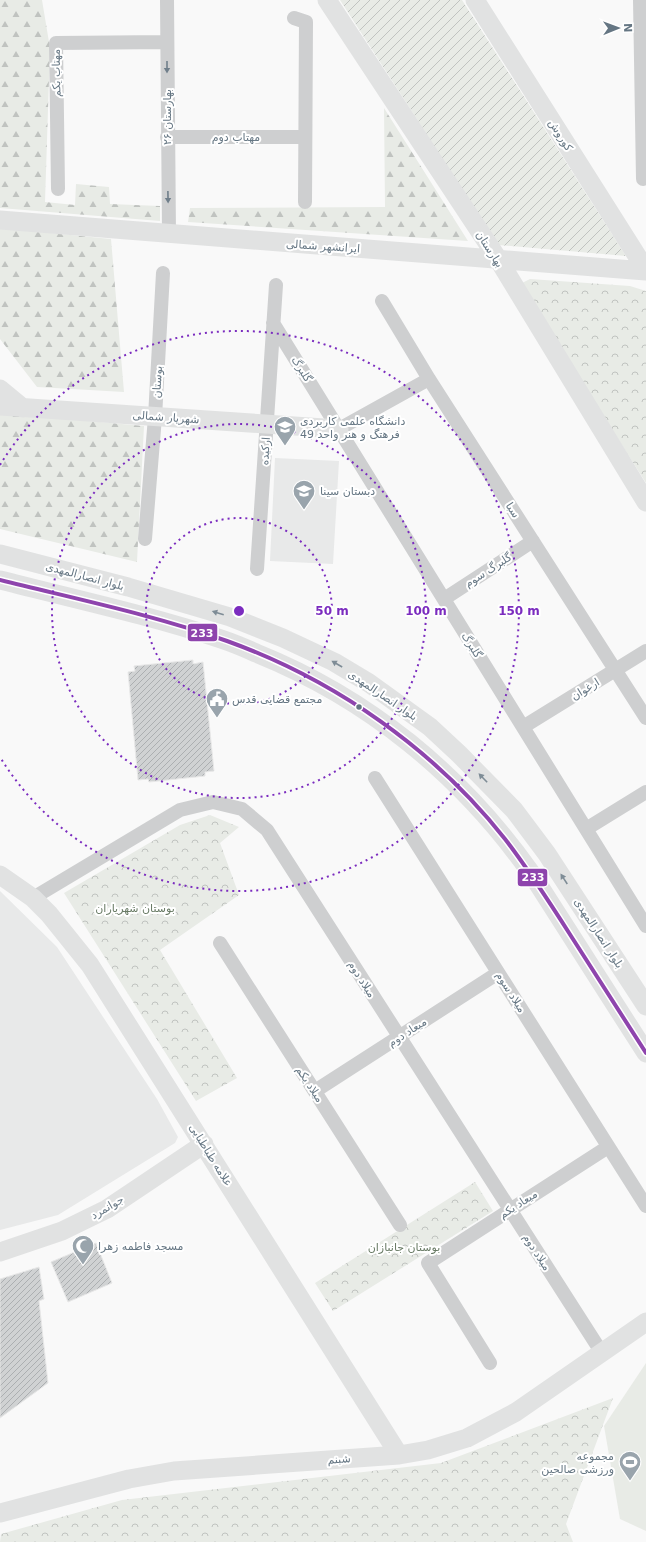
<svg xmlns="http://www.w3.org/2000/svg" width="646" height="1542" font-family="'DejaVu Sans',Cairo,sans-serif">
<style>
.built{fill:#e8e9e9}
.forest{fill:url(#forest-firs)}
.park{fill:url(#park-crowns)}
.garden{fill:url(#garden-furrows)}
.pitch{fill:#e8ebe6}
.building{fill:url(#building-hatch);stroke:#e8e8e8}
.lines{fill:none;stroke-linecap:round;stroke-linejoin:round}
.street{stroke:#cecfd0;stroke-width:14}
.secondary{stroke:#e1e2e2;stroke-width:19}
.bus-1-casing{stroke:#fff;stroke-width:7}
.bus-1{stroke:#8e44ad;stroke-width:4}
.oneway{fill:#707f8b}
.oneway2{fill:#7e8c96}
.ring{fill:none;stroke:#7b2cbf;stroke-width:2;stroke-dasharray:2 4}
.bus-dot{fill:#657683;stroke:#fff;stroke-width:1.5}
.labels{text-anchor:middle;stroke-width:4;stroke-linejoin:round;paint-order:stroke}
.street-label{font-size:11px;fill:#657683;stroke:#fff}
.poi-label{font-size:11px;fill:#657683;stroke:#fff;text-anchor:start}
.park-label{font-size:11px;fill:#687a64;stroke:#fff}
.centre{fill:#7b2cbf;stroke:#fff;stroke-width:2}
.ring-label{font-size:12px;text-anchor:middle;font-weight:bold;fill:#7b2cbf;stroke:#fff;stroke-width:4;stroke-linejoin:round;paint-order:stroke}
.line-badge{stroke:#fff;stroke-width:1.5}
.badge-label{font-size:11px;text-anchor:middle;font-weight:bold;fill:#fff}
</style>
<defs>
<pattern id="forest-firs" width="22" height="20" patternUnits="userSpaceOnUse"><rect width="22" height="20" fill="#e8ebe6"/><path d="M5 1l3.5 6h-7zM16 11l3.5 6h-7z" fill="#c0c3c0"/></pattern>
<pattern id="park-crowns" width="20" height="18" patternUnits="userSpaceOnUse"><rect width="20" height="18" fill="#e8ebe6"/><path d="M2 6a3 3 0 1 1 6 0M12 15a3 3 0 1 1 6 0" fill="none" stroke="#c0c3c0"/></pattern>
<pattern id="garden-furrows" width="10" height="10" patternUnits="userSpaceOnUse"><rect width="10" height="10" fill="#e8ebe6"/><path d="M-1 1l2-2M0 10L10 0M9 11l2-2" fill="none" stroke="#c0c3c0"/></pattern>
<pattern id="building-hatch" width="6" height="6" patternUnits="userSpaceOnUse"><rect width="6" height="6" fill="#d0d2d3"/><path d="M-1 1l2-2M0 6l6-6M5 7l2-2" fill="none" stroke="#acafb1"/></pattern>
</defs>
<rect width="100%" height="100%" fill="#f9f9f9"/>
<path class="built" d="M 275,458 L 339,461 L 333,564 L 270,561 Z
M 0,891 L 57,947 L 157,1099 L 178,1137 L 175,1143 L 58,1215 L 0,1230 Z"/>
<path class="forest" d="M 0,0 L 42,0 L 50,48 L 45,202 L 75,205 L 76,184 L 109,187 L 110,204 L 160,206 L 160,221 L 0,208 Z
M 384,108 L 468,241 L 188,222 L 190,208 L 385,207 Z
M 0,228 L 111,239 L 124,392 L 37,387 L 0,339 Z
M 0,413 L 144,426 L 137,562 L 0,529 Z"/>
<path class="park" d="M 530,279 L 630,286 L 646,291 L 646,483 L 520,284 Z
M 210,815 L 239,827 L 220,843 L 239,895 L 160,950 L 237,1078 L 196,1101 L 64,893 L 180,825 Z
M 475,1182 L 493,1211 L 333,1311 L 315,1283 Z
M 613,1398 L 566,1524 L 573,1542 L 0,1542 L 1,1534 L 122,1500 L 441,1463 Z"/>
<path class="garden" d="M 340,0 L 462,0 L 626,256 L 498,245 Z"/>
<path class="pitch" d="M 646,1363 L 646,1531 L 620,1519 L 604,1426 Z"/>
<path class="building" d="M 193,660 L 193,664 L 203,662 L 214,771 L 205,772 L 205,776 L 149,782 L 148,779 L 138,780 L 128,672 L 135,671 L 134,666 Z
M 96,1243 L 112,1283 L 68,1302 L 51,1262 Z
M 39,1267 L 44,1299 L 39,1301 L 48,1383 L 0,1418 L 0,1279 Z"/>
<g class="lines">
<path class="street" d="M 167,0 L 169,234
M 640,0 L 643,179
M 294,18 L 306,22 L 305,202
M 167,137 L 305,137
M 58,189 L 56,43 L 167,42
M 382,301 L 429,379 L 646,718
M 273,323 L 646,926
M 339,429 L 429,379
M 145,539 L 155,417 L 163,273
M 257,569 L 276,285
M 444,599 L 533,541
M 523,727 L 646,651
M 375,778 L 646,1206
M 586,829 L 646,792
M 33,898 L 180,810 L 213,802 L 242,809 L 267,830 L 602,1353
M 220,943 L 400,1225
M 315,1091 L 498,973
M 490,1363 L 428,1263 L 608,1147"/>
<path class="secondary" d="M 327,0 L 498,259 L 646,502
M 475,0 L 646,270
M 0,220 L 646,271
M 0,389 L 23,408
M 0,406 L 339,429
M 0,554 L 128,587 L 230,617 L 283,638 L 334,662 L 369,683 L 430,727 L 459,754 L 514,810 L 547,854 L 646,1006
M 0,580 C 74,599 149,615 221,639 C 233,643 245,648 256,653 C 368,698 461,774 531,873 L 646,1053
M 0,875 L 33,898 L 49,914 L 90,965 L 399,1455
M 0,1252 L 62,1231 L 107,1209 L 204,1144
M 0,1513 L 129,1479 L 174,1471 L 399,1455 L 428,1450 L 467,1438 L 516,1412 L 646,1322"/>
<g class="bus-1-casing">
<path id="bus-1" d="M 0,580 C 76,599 154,615 227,641 C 335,680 434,749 505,839 C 529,870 550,903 571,936 C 596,975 621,1014 646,1053"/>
</g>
<use href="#bus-1" class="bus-1"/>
</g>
<defs><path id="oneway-solid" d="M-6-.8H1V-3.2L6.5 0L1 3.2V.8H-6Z"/></defs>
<g class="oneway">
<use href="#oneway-solid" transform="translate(167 67) rotate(90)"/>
<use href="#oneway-solid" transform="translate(168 197) rotate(89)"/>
</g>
<g class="oneway2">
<use href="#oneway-solid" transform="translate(218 613) rotate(-163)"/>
<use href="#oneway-solid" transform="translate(337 664) rotate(-150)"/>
<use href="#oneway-solid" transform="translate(483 778) rotate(-134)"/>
<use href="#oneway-solid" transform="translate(564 879) rotate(-123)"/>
</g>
<g class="ring">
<circle cx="239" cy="611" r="93"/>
<circle cx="239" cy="611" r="187"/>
<path d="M0 465A280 280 0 1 1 0 757"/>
</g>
<defs>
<g id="university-pin" transform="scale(1.15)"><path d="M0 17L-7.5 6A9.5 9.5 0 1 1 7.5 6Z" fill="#99a4ac" stroke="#fff"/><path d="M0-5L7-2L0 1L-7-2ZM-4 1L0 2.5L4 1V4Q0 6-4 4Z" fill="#fff"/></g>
<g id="school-pin" transform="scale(1.15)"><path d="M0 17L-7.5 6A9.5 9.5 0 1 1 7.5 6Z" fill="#99a4ac" stroke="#fff"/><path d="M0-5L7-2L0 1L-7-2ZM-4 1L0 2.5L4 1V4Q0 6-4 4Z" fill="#fff"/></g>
<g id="civic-pin" transform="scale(1.15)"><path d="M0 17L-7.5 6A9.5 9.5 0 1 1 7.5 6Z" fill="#99a4ac" stroke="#fff"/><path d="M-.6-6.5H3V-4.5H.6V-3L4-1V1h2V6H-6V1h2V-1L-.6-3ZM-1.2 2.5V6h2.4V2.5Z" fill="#fff"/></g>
<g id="mosque-pin" transform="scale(1.15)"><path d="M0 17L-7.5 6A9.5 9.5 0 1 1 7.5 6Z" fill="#99a4ac" stroke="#fff"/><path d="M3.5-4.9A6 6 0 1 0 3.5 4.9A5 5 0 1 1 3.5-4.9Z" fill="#fff"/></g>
<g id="stadium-pin" transform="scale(1.15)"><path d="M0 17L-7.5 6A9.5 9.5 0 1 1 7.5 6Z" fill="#99a4ac" stroke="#fff"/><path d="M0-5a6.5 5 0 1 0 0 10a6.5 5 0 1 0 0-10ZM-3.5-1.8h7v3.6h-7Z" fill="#fff"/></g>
</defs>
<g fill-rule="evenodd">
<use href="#university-pin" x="285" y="427"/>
<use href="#school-pin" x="304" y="491"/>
<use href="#civic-pin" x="217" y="699"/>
<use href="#mosque-pin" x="83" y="1246"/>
<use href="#stadium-pin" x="630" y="1462"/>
</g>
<circle class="bus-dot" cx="359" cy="707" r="3.5"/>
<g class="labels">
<g class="street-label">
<text transform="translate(56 73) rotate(-91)" y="4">مهتاب یکم</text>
<text transform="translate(167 117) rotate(-90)" y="4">بهارستان ۲۶</text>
<text transform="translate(561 135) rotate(58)" y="4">کوروش</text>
<text x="236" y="141">مهتاب دوم</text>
<text transform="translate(323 246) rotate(4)" y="4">ایرانشهر شمالی</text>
<text transform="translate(490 249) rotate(57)" y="4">بهارستان</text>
<text transform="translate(302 369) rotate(58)" y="4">گلبرگ</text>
<text transform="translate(157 382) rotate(-87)" y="4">بوستان</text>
<text transform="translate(166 417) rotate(4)" y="4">شهریار شمالی</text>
<text transform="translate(265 451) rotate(-86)" y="4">ارکیده</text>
<text transform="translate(513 510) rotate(57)" y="4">سبا</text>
<text transform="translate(488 570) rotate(-33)" y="4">گلبرگ سوم</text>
<text transform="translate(85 576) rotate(15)" y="4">بلوار انصارالمهدی</text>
<text transform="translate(472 645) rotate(58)" y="4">گلبرگ</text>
<text transform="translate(585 689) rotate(-32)" y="4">ارغوان</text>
<text transform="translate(383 695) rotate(34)" y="4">بلوار انصارالمهدی</text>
<text transform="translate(599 933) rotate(57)" y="4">بلوار انصارالمهدی</text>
<text transform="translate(362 979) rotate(58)" y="4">میلاد دوم</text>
<text transform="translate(511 992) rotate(58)" y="4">میلاد سوم</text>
<text transform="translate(407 1032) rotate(-33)" y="4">میعاد دوم</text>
<text transform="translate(310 1084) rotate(57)" y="4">میلاد یکم</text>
<text transform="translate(211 1155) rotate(58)" y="4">علامه طباطبایی</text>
<text transform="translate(518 1204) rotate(-33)" y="4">میعاد یکم</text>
<text transform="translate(107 1207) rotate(-30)" y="4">جوانمرد</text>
<text transform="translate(537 1252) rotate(57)" y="4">میلاد دوم</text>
<text transform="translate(339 1459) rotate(-4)" y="4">شبنم</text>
</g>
<g class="poi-label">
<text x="300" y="425">دانشگاه علمی کاربردی<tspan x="300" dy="13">فرهتگ و هنر واحد 49</tspan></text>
<text x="320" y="495">دبستان سینا</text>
<text x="232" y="703">مجتمع قضایی قدس</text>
<text x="98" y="1250">مسجد فاطمه زهرا</text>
<text x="614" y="1460" text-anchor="end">مجموعه<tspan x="614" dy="13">ورزشی صالحین</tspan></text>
</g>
<g class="park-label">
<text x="135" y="912">بوستان شهریاران</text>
<text x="404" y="1251">بوستان جانبازان</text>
</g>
</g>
<circle cx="239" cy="611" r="6" class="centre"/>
<g class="ring-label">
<text x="332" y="615">50 m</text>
<text x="426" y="615">100 m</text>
<text x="519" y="615">150 m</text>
</g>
<g class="line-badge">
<rect x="187" y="623" width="31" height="19" rx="4" fill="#8e44ad"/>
<rect x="517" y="868" width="31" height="19" rx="4" fill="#8e44ad"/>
</g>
<g class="badge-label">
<text x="202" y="637">233</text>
<text x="533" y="881">233</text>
</g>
<g transform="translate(618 28) rotate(89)" stroke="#ffffff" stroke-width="3" paint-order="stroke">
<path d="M0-3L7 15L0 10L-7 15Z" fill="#657683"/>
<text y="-6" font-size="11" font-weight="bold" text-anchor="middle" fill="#657683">N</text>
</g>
</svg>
